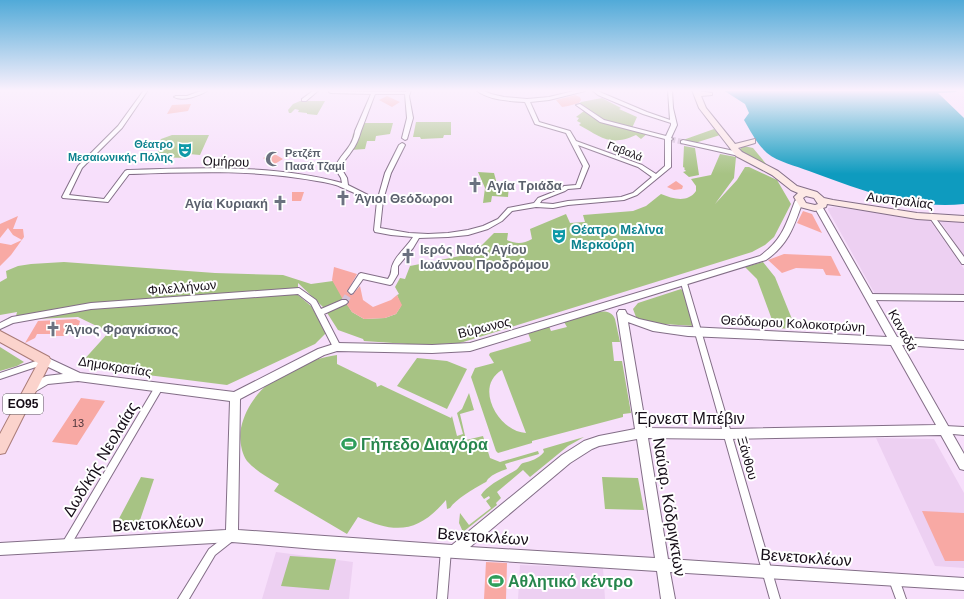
<svg xmlns="http://www.w3.org/2000/svg" width="964" height="599" font-family="Helvetica,sans-serif">
<style>
.built{fill:#edd0f2}
.green{fill:#a7c384;fill-rule:evenodd}
.water{fill:#0e9bbf}
.lines{fill:none;stroke-linecap:round;stroke-linejoin:round}
.ferry{stroke:#2d5d6e;stroke-width:1;stroke-dasharray:4 3;stroke-linecap:butt}
.building{fill:#f8a9a4}
.minor-tunnel-far1{stroke:#d5c0d9;stroke-width:5.5;stroke-dasharray:5.5 2.5;stroke-linecap:butt}
.minor-tunnel{stroke:#d5c0d9;stroke-width:7;stroke-dasharray:7 3.5;stroke-linecap:butt}
.minor-casing{stroke:#836e87;stroke-width:2}
.tertiary-casing{stroke:#836e87;stroke-width:2}
.secondary-casing{stroke:#836e87;stroke-width:2}
.primary-casing{stroke:#a97b77;stroke-width:2}
.minor{fill:#fff;fill-rule:evenodd}
.tertiary{fill:#fff;fill-rule:evenodd}
.secondary{fill:#fde9e6;fill-rule:evenodd}
.primary{fill:#fbd3cc;fill-rule:evenodd}
.labels{text-anchor:middle;stroke-width:4;stroke-linejoin:round;paint-order:stroke}
.far-culture-label{font-size:11px;font-weight:bold;fill:#0d838f;stroke:#fff;text-anchor:end}
.far-street-label{font-size:11px;fill:#150d17;stroke:#fff}
.far-worship-label{font-size:11px;font-weight:bold;fill:#5b616d;stroke:#fff;text-anchor:start}
.number-label{font-size:11px;fill:#4e343a}
.shield{fill:#fff;stroke:#5b565d;stroke-width:1}
.shield-label{font-size:12px;font-weight:bold;fill:#150d17}
.street-label{font-size:13px;fill:#150d17;stroke:#fff}
.worship-label{font-size:13px;font-weight:bold;fill:#5b616d;stroke:#fff;text-anchor:start}
.culture-label{font-size:13px;font-weight:bold;fill:#0d838f;stroke:#fff;text-anchor:start}
.near-street-label{font-size:16px;fill:#150d17;stroke:#fff}
.near-leisure-label{font-size:16px;font-weight:bold;fill:#27864d;stroke:#fff;text-anchor:start}
</style>
<rect width="100%" height="100%" fill="#f7dffb"/>
<path class="built" d="M 834,207 L 929,219 L 964,269 L 964,295 L 875,294 L 828,210 L 828,208 Z
M 938,218 L 964,219 L 964,256 Z
M 876,438 L 934,439 L 964,493 L 964,568 L 935,566 Z
M 276,552 L 353,562 L 349,599 L 262,599 Z
M 520,565 L 603,568 L 605,599 L 518,599 Z"/>
<path class="green" d="M 602,98 L 621,108 L 619,109 L 637,117 L 632,128 L 648,133 L 641,139 L 636,135 C 610,147 601,137 579,125 L 581,123 L 577,121 L 579,118 L 576,117 L 584,111 L 577,106 L 581,102 Z
M 300,101 L 325,101 L 317,115 L 307,114 L 307,113 L 298,112 L 299,110 L 295,109 L 291,113 L 289,113 L 288,110 L 293,104 Z
M 416,122 L 451,122 L 451,135 L 444,135 L 443,138 L 421,139 L 420,137 L 413,137 Z
M 364,123 L 393,123 L 390,134 L 376,136 L 375,141 L 367,141 L 365,149 L 350,150 L 353,134 L 362,127 Z
M 714,129 L 720,135 L 695,143 L 683,140 Z
M 172,135 L 209,135 L 200,155 L 189,154 L 187,158 L 154,157 L 160,148 L 155,148 L 161,139 Z
M 684,146 L 695,148 L 699,175 L 689,177 L 683,172 L 686,171 L 684,169 L 685,168 L 683,167 Z
M 744,146 L 753,148 L 767,165 L 744,155 L 740,149 Z
M 720,154 L 736,157 L 734,178 L 715,204 L 737,180 L 745,167 L 749,167 L 777,180 L 791,204 L 774,237 L 765,245 L 752,252 L 460,343 L 422,345 L 364,341 L 363,339 L 338,330 L 324,308 L 298,283 L 298,295 L 311,306 L 326,333 L 315,344 L 227,385 L 92,368 L 81,363 L 109,332 L 78,317 L 15,320 L 17,312 L 0,315 L 0,282 L 7,278 L 6,271 L 18,266 L 31,264 L 64,262 L 215,273 L 283,275 L 311,284 L 333,281 L 352,312 L 364,319 L 385,318 L 396,314 L 401,306 L 397,295 L 399,294 L 395,287 L 400,278 L 405,279 L 410,266 L 465,255 L 473,257 L 477,250 L 494,233 L 508,233 L 507,240 C 516,244 523,244 532,239 L 530,229 L 566,214 L 570,223 L 585,222 L 583,215 L 633,211 L 646,206 L 661,194 C 673,199 688,203 696,191 L 696,186 L 691,179 L 711,175 Z
M 478,172 L 494,173 L 497,184 L 509,185 L 508,197 L 492,196 L 491,202 L 483,203 L 485,188 Z
M 763,262 L 775,277 L 796,329 L 775,328 L 757,279 L 745,267 Z
M 681,289 L 686,294 L 694,326 L 648,323 L 636,317 L 633,309 L 638,303 Z
M 597,312 C 604,311 612,311 615,319 L 620,342 L 612,342 L 614,361 L 622,361 L 631,413 L 623,414 L 623,417 L 532,441 L 532,443 L 498,453 L 496,451 L 471,377 L 475,368 L 494,363 L 489,355 L 490,353 L 531,341 L 528,333 L 549,326 L 551,331 L 567,327 L 564,322 ZM 502,370 L 526,433 C 499,432 473,387 502,370 Z
M 0,347 L 24,362 L 17,366 L 0,371 Z
M 337,355 L 337,364 L 376,383 L 377,387 L 381,385 L 451,418 L 452,416 L 457,436 L 463,434 L 457,413 L 462,409 L 469,393 L 474,410 L 460,414 L 466,440 L 483,436 L 490,458 L 500,462 L 538,451 L 539,454 L 505,464 L 507,469 C 500,471 493,474 488,479 C 485,483 488,481 484,483 C 473,489 456,499 450,508 L 447,509 L 446,500 C 418,533 396,534 358,517 L 347,534 L 274,491 L 279,484 C 267,477 256,471 247,461 C 241,453 239,438 241,428 C 251,383 295,362 337,355 Z
M 417,358 L 447,361 L 467,369 L 447,409 L 397,386 Z
M 584,437 L 568,446 L 530,477 L 523,470 L 497,492 L 501,498 L 496,503 L 497,505 L 463,532 L 459,523 L 460,513 L 469,525 L 491,508 L 486,501 L 490,498 L 489,496 L 484,499 L 481,495 C 487,485 506,476 516,470 C 519,468 520,464 523,463 C 531,461 538,459 544,452 L 543,449 Z
M 141,477 L 154,479 L 139,523 L 114,528 Z
M 602,477 L 638,478 L 644,510 L 605,509 Z
M 290,556 L 336,559 L 329,590 L 281,586 Z"/>
<path class="water" d="M 723,90 L 955,90 L 957,92 L 938,93 L 964,118 L 964,204 C 911,210 858,189 809,171 C 796,166 778,162 767,153 C 757,144 751,132 744,120 L 749,113 L 745,104 Z"/>
<g class="lines">
<path class="ferry" d="M 946,90 L 950,92"/>
</g>
<path class="building" d="M 575,95 L 580,97 L 581,100 L 579,103 L 568,106 L 562,107 L 556,100 Z
M 387,96 L 400,102 L 392,107 L 379,100 Z
M 191,104 L 188,111 L 167,114 L 172,105 Z
M 273,153 L 283,159 L 273,165 L 263,158 Z
M 676,181 L 683,186 L 682,189 L 674,190 L 667,187 Z
M 292,192 L 304,192 L 301,201 L 292,201 Z
M 803,211 L 812,214 L 822,233 L 797,223 Z
M 18,216 L 13,229 L 23,229 L 24,237 L 11,255 L 0,266 L 0,243 L 11,245 L 22,240 L 13,235 L 8,228 L 0,238 L 0,224 Z
M 784,254 L 831,256 L 841,276 L 826,275 L 823,269 L 796,268 L 782,273 L 768,260 Z
M 334,267 L 357,274 L 347,292 L 352,295 L 360,286 L 363,300 L 373,307 L 391,300 L 397,295 L 402,305 L 396,314 L 385,318 L 364,319 L 352,312 L 347,305 L 349,301 L 342,298 L 332,280 Z
M 76,319 L 80,321 L 79,325 L 72,331 L 66,331 L 64,336 L 53,336 L 55,334 L 37,334 L 35,338 L 25,343 L 38,321 Z
M 81,398 L 105,401 L 77,445 L 52,442 Z
M 922,511 L 964,513 L 964,561 L 945,561 Z
M 486,562 L 507,563 L 506,599 L 484,599 Z"/>
<g class="lines">
<path class="minor-tunnel-far1" d="M 670,139 L 683,142"/>
<path class="minor-tunnel" d="M 344,302 L 351,291"/>
<g class="minor-casing">
<path id="minor" d="M 144,90 L 148,90 L 122,128 L 82,168 L 69,195 L 104,199 L 125,171 L 127,170 C 197,168 274,164 342,183 L 341,178 L 335,168 C 339,155 353,148 355,131 L 371,94 L 331,93 L 329,92 L 329,91 L 406,92 L 407,90 L 411,90 L 409,96 L 413,118 L 407,139 L 405,140 L 402,138 L 407,118 L 405,94 L 375,94 L 361,131 C 359,138 356,146 351,152 C 348,157 342,162 341,168 L 347,178 L 348,185 L 368,195 L 378,198 L 385,173 L 399,145 L 402,143 L 404,144 L 405,145 L 391,173 L 383,200 L 380,228 L 409,233 L 428,234 L 448,233 L 468,230 L 483,226 L 498,219 L 508,208 L 534,203 L 538,198 L 561,189 L 564,186 L 576,185 L 583,166 L 566,133 L 535,124 L 525,102 C 509,101 488,100 476,90 L 482,90 L 491,94 L 504,97 L 527,99 L 549,97 L 578,90 L 585,90 L 585,91 L 549,100 L 530,102 L 539,122 L 570,131 L 576,141 L 642,165 L 656,174 L 665,166 L 665,139 L 600,122 L 576,105 L 580,104 L 604,120 L 666,136 L 671,125 L 671,123 L 643,114 L 598,95 L 592,90 L 597,90 L 602,93 L 647,112 L 670,120 L 668,90 L 672,90 L 673,108 L 677,125 L 671,138 L 673,139 L 671,140 L 671,167 L 637,195 L 624,200 L 568,205 L 553,208 L 536,207 L 512,211 L 502,221 L 488,229 L 468,235 L 448,237 L 419,238 L 413,248 L 398,266 L 398,274 L 392,284 L 390,285 L 363,279 L 353,293 L 351,294 L 348,291 L 359,274 L 361,273 L 388,279 C 393,272 390,269 393,264 C 397,254 407,247 413,237 L 391,235 L 375,232 L 374,230 L 377,201 C 365,199 355,193 343,188 C 335,184 325,182 317,181 C 255,169 191,172 129,174 L 108,202 L 63,198 L 62,197 L 78,166 L 118,126 ZM 578,145 L 638,167 L 652,177 L 633,193 L 621,197 L 568,201 L 553,204 L 540,203 L 542,200 L 565,191 L 568,189 L 580,188 L 589,166 Z
M 203,90 L 209,90 C 201,95 183,102 174,97 L 176,96 L 187,96 Z
M 314,90 L 319,90 L 306,101 L 302,101 L 302,99 Z
M 683,140 L 739,152 L 742,154 L 739,156 L 681,143 L 681,141 Z
M 932,215 L 934,216 L 964,257 L 964,264 L 962,264 L 930,218 L 929,217 Z
M 684,280 L 687,283 L 780,599 L 770,599 L 681,283 Z
M 299,288 L 316,300 L 321,309 L 342,300 L 346,300 L 348,302 L 346,304 L 324,314 L 341,347 L 340,349 L 337,350 L 334,349 L 311,304 L 298,294 L 91,309 L 13,323 L 0,329 L 0,323 L 12,317 L 91,303 Z
M 869,294 L 964,295 L 964,301 L 869,300 L 867,299 L 866,297 L 867,295 Z
M 45,358 L 48,359 L 49,361 L 48,363 L 0,379 L 0,373 Z
M 159,384 L 162,385 L 163,387 L 162,389 L 69,548 L 66,550 L 63,548 L 61,545 L 63,542 L 156,385 Z
M 945,426 L 964,427 L 964,435 L 942,433 L 941,430 L 942,427 Z
M 231,532 L 234,534 L 236,537 L 234,540 L 215,555 L 189,599 L 178,599 L 209,549 Z
M 446,545 L 449,547 L 451,550 L 447,599 L 437,599 L 441,550 L 443,547 Z
M 894,575 L 898,576 L 906,599 L 896,599 L 889,580 L 890,576 Z"/>
</g>
<g class="tertiary-casing">
<path id="tertiary" d="M 799,198 L 803,201 C 794,226 789,244 766,260 L 470,351 L 432,353 L 337,351 L 324,355 L 240,399 L 238,530 L 452,545 L 562,455 L 584,441 L 599,436 L 635,429 L 617,313 L 619,310 L 625,310 L 627,314 L 639,319 L 670,326 L 887,337 L 815,208 L 819,205 L 823,208 L 897,337 L 964,341 L 964,349 L 902,345 L 964,454 L 964,470 L 960,469 L 941,435 L 728,439 L 648,438 L 668,559 L 964,578 L 964,590 L 670,572 L 675,599 L 661,599 L 657,571 L 315,549 L 232,542 L 0,555 L 0,543 L 226,530 L 230,401 L 78,381 L 48,384 L 31,394 L 27,392 L 26,389 L 27,386 L 46,376 L 63,374 L 42,364 L 40,361 L 42,358 L 45,357 L 48,358 L 80,373 L 234,392 L 318,349 L 337,343 L 432,345 L 470,343 L 760,256 C 782,240 786,225 795,201 ZM 628,322 L 653,331 L 688,336 L 891,345 L 936,425 L 728,429 L 646,428 ZM 637,439 L 655,558 L 470,547 L 570,463 L 592,449 L 599,446 Z"/>
</g>
<g class="secondary-casing">
<path id="secondary" d="M 692,90 L 712,93 L 712,95 L 701,96 L 706,108 L 735,144 L 755,139 L 755,143 L 738,148 L 742,152 L 778,171 L 797,186 L 817,192 L 824,198 L 833,200 L 917,213 L 964,216 L 964,222 L 917,219 L 827,204 L 826,207 L 815,211 L 800,207 L 794,197 L 798,193 L 791,190 L 772,175 L 736,156 L 699,108 ZM 806,196 L 814,198 L 818,204 L 815,205 L 806,203 L 803,198 Z"/>
</g>
<g class="primary-casing">
<path id="primary" d="M 0,331 L 49,357 L 51,361 L 5,453 L 0,454 L 0,434 L 38,363 L 0,342 Z"/>
</g>
<use href="#minor" class="minor"/>
<use href="#tertiary" class="tertiary"/>
<use href="#secondary" class="secondary"/>
<use href="#primary" class="primary"/>
</g>
<linearGradient id="sky" x2="0" y2="1"><stop stop-color="#51aad8"/><stop offset="0.52" stop-color="#fbf1fd"/><stop offset="1" stop-color="#fbf1fd" stop-opacity="0"/></linearGradient>
<rect width="964" height="174" fill="url(#sky)"/>
<defs>
<g id="theatre-bare" transform="scale(1.2)"><path d="M-5-5.5Q0-4 5-5.5V0Q5 5 0 6Q-5 5-5 0ZM-3.3-2.5H-1v1.5H-3.3ZM1-2.5H3.3v1.5H1ZM-2.8 1Q0 5.5 2.8 1Z" fill="#0f9aa8" stroke="#fff" stroke-width="2.5" paint-order="stroke"/></g>
<g id="mosque-bare" transform="scale(1.2)"><path d="M3.5-4.9A6 6 0 1 0 3.5 4.9A5 5 0 1 1 3.5-4.9Z" fill="#6b7280" stroke="#fff" stroke-width="2.5" paint-order="stroke"/></g>
<g id="church-bare" transform="scale(1.2)"><path d="M-1.2-6h2.4v3.5h3.3v2.4h-3.3V6h-2.4V-.1h-3.3v-2.4h3.3Z" fill="#6b7280" stroke="#fff" stroke-width="2.5" paint-order="stroke"/></g>
<g id="stadium-bare" transform="scale(1.2)"><path d="M0-5a6.5 5 0 1 0 0 10a6.5 5 0 1 0 0-10ZM-3.5-1.8h7v3.6h-7Z" fill="#2e9e5b" stroke="#fff" stroke-width="2.5" paint-order="stroke"/></g>
</defs>
<g fill-rule="evenodd">
<use href="#theatre-bare" x="185" y="150"/>
<use href="#mosque-bare" x="273" y="159"/>
<use href="#church-bare" x="475" y="185"/>
<use href="#church-bare" x="343" y="198"/>
<use href="#church-bare" x="280" y="203"/>
<use href="#theatre-bare" x="559" y="236"/>
<use href="#church-bare" x="408" y="256"/>
<use href="#church-bare" x="53" y="329"/>
<use href="#stadium-bare" x="349" y="444"/>
<use href="#stadium-bare" x="496" y="581"/>
</g>
<g class="labels">
<g class="far-culture-label">
<text x="173" y="148">Θέατρο<tspan x="173" dy="13">Μεσαιωνικής Πόλης</tspan></text>
</g>
<g class="far-street-label">
<text transform="translate(625 151) rotate(21)" y="4">Γαβαλά</text>
</g>
<g class="far-worship-label">
<text x="285" y="157">Ρετζέπ<tspan x="285" dy="13">Πασά Τζαμί</tspan></text>
</g>
<g class="number-label">
<text x="78" y="427">13</text>
</g>
<rect class="shield" x="3" y="394" width="40" height="20" rx="3"/>
<g class="shield-label">
<text x="23" y="408">ΕΟ95</text>
</g>
<g class="street-label">
<text transform="translate(226 161) rotate(2)" y="5">Ομήρου</text>
<text transform="translate(900 200) rotate(7)" y="5">Αυστραλίας</text>
<text transform="translate(182 287) rotate(-5)" y="5">Φιλελλήνων</text>
<text transform="translate(793 323) rotate(3)" y="5">Θεόδωρου Κολοκοτρώνη</text>
<text transform="translate(484 327) rotate(-14)" y="5">Βύρωνος</text>
<text transform="translate(903 330) rotate(61)" y="5">Καναδά</text>
<text transform="translate(115 366) rotate(9)" y="5">Δημοκρατίας</text>
<text transform="translate(748 458) rotate(74)" y="5">Ξάνθου</text>
</g>
<g class="worship-label">
<text x="487" y="190">Αγία Τριάδα</text>
<text x="355" y="203">Άγιοι Θεόδωροι</text>
<text x="268" y="208" text-anchor="end">Αγία Κυριακή</text>
<text x="420" y="254">Ιερός Ναός Αγίου<tspan x="420" dy="15">Ιωάννου Προδρόμου</tspan></text>
<text x="65" y="334">Άγιος Φραγκίσκος</text>
</g>
<g class="culture-label">
<text x="571" y="234">Θέατρο Μελίνα<tspan x="571" dy="15">Μερκούρη</tspan></text>
</g>
<g class="near-street-label">
<text x="690" y="424">Έρνεστ Μπέβιν</text>
<text transform="translate(100 459) rotate(-59)" y="6">Δωδ/κής Νεολαίας</text>
<text transform="translate(670 507) rotate(81)" y="6">Ναύαρ. Κόδριγκτων</text>
<text transform="translate(158 523) rotate(-3)" y="6">Βενετοκλέων</text>
<text transform="translate(483 536) rotate(4)" y="6">Βενετοκλέων</text>
<text transform="translate(806 557) rotate(4)" y="6">Βενετοκλέων</text>
</g>
<g class="near-leisure-label">
<text x="361" y="450">Γήπεδο Διαγόρα</text>
<text x="508" y="587">Αθλητικό κέντρο</text>
</g>
</g>
</svg>
